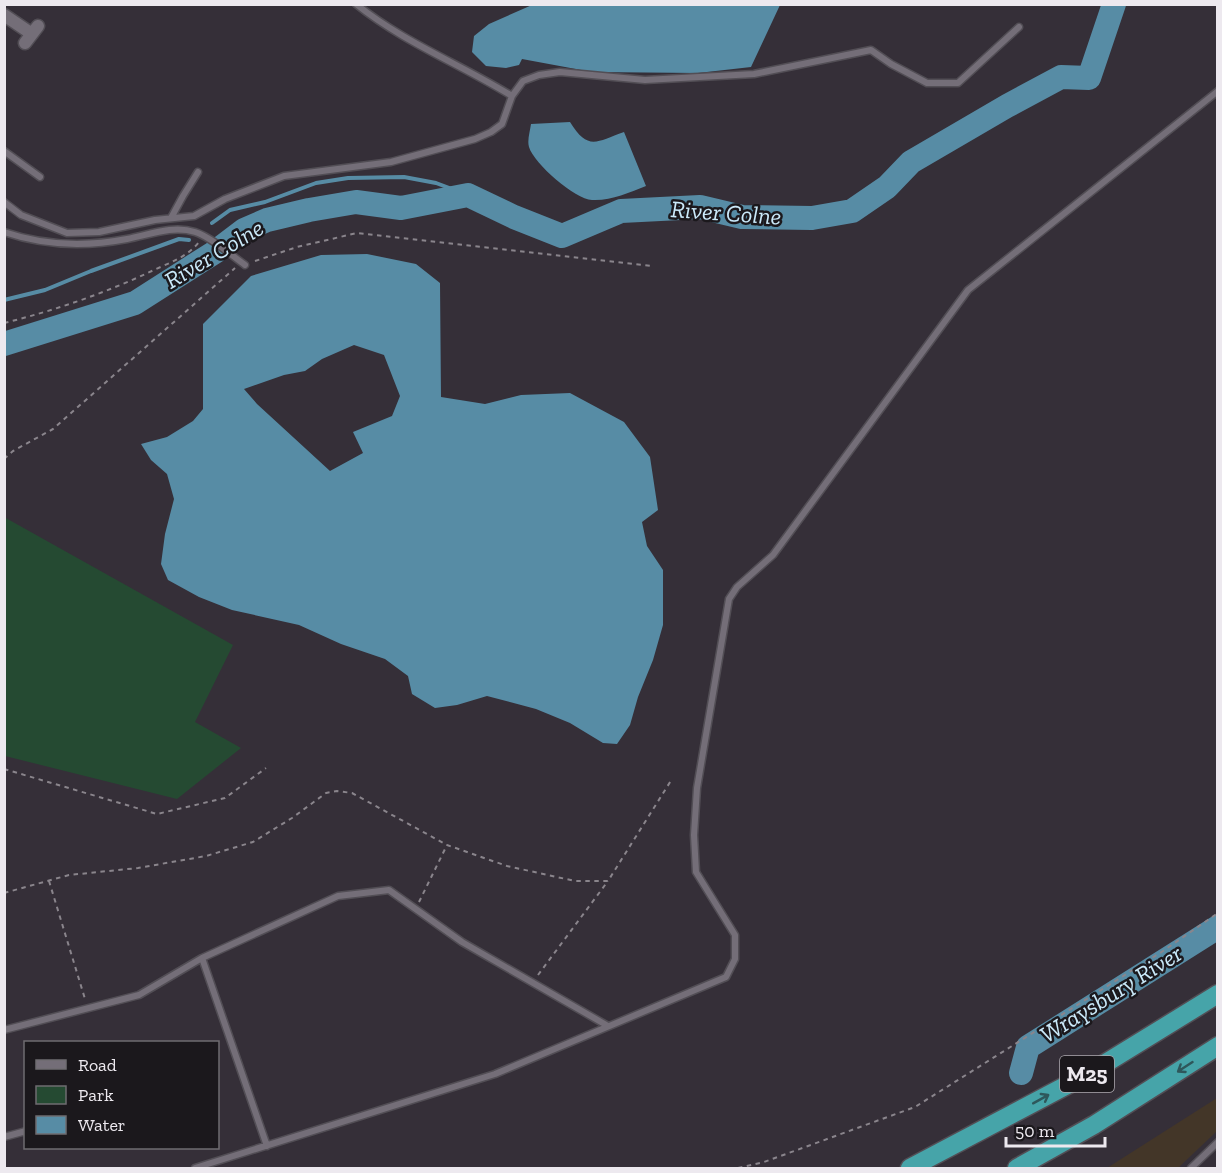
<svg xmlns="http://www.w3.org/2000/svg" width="1222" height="1173" font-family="'Zilla Slab',serif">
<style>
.commercial{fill:#433628}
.green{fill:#254a32}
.water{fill:#578ca5;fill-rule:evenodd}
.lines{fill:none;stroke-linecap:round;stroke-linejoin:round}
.stream{stroke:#578ca5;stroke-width:4}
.river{stroke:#578ca5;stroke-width:24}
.lane-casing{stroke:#524e55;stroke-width:9}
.street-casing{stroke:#524e55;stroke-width:15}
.highway-casing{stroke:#524e55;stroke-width:21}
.path{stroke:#8a858c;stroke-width:2;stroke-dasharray:4.5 4.5;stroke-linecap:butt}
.lane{stroke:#746e78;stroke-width:6}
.street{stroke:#746e78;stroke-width:12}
.highway{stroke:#46a4a9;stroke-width:18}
.oneway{stroke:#2e575b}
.labels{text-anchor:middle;stroke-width:5;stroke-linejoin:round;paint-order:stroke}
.shield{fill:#1b181c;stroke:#aeaab0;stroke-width:1.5}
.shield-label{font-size:21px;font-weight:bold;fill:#ede9ef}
.water-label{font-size:24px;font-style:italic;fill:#cae9f9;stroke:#1b181c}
</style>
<rect width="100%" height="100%" fill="#352f38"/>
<path class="commercial" d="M 1217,1098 L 1217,1131 L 1178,1168 L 1107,1168 Z"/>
<path class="green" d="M 4,517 L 233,645 L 195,722 L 241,748 L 177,799 L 5,756 Z"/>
<path class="water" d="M 532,5 L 780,5 L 751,67 L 698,73 L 592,72 L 522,59 L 519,65 L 506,68 L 486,66 L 472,52 L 474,36 L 489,24 Z
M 570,122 C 588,151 596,142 624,132 L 646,186 C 628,193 611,201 592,200 C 575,199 534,164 529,147 C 527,141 530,131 531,124 Z
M 367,254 L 416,264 L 440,283 L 441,397 L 485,404 L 521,395 L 570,393 L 624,422 L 650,457 L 658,510 L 642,522 L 647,546 L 663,570 L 663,625 L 653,660 L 638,697 L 630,725 L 617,744 L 603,743 L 570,723 L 536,709 L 487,696 L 457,705 L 435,708 L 412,694 L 408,676 L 385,659 L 341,644 L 299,625 L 232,610 L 199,597 L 168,580 L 161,564 L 165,534 L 174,499 L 167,474 L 151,460 L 141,444 L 167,437 L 193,421 L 203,409 L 203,324 L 251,276 L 321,255 ZM 354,345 L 384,355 L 400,396 L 392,416 L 353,432 L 363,453 L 330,471 L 257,404 L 244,389 L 284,375 L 305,371 L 322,359 Z"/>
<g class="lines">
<path class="stream" d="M 212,223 L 230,210 L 265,202 L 316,183 L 348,178 L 404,177 L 436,183 L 468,195
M 4,300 L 45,290 L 91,271 L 179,239 L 189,240"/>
<path class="river" d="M 4,344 L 135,303 L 215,252 L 244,230 L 267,220 L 309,210 L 356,202 L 401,208 L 468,195 L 514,217 L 562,236 L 621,211 L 700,207 L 742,217 L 812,218 L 852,211 L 887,187 L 911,162 L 1007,106 L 1061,77 L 1089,78 L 1114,4
M 1021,1073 L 1028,1047 L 1218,927"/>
<g class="lane-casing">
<path id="lane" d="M 356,4 C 403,42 460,64 512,96
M 4,151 L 40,177
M 4,202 L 21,215 L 67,233 L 99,232 L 155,220 L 194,216 L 225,199 L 284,176 L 391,162 L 475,139 L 491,132 L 502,124 L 512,96 L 523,81 L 539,75 L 560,72 L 645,80 L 754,74 L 871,50 L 891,64 L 927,83 L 958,83 L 1019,27
M 171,218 L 183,196 L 198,172
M 4,232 C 45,246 85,247 127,239 C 149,235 172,225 195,232 C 211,237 231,255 245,265
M 202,958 L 267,1146
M 4,1030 L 139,995 L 202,958 L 338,896 L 389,890 L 462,942 L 608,1026
M 4,1137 L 26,1131
M 195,1168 L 495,1074 L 726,977 L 735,959 L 735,935 L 696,872 L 694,835 L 697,788 L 729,599 L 737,587 L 773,555 L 968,290 L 1218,91
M 1191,1168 L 1218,1142"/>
</g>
<g class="street-casing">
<path id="street" d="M 4,15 L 32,34
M 25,43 L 38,26"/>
</g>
<g class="highway-casing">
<path id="highway" d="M 910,1168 L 1088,1074 L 1218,994
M 1017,1168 L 1094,1125 L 1218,1046"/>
</g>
<path class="path" d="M 255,261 L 297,247 L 357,233 L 652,266
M 4,323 C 57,310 108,292 156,269 C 172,262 188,256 199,242
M 4,459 L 13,451 L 53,429 L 235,268
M 4,769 L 157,814 L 225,798 L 266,768
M 49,881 L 85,999
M 4,893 L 69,875 L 138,868 L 206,856 L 253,842 L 292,818 L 326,793 L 337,791 L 352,793 L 447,845 L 507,866 L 575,881 L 608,881 L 672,779
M 419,902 L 447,845
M 538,975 L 608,881
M 738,1168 L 764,1162 L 915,1107 L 1163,951 L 1218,913"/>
<use href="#lane" class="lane"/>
<use href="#street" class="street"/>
<use href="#highway" class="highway"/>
</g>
<defs><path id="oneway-shaft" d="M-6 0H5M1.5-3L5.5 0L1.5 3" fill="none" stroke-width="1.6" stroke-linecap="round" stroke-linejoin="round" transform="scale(1.5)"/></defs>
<g class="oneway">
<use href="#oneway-shaft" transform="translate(1185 1067) rotate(147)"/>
<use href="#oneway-shaft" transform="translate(1041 1099) rotate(-29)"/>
</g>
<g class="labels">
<rect class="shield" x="1060" y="1056" width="54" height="36" rx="4.5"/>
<g class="shield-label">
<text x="1087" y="1081">M25</text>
</g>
<g class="water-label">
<text transform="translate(726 213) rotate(4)" y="8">River Colne</text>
<text transform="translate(214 254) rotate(-31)" y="8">River Colne</text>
<text transform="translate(1111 994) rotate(-32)" y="8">Wraysbury River</text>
</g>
</g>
<rect width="1222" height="1173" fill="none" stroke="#ede9ef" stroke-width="12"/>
<rect x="24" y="1041" width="195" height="108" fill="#1b181c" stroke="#6f6c70" stroke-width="1.5"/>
<rect x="36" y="1060" width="30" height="9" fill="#746e78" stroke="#6f6c70" stroke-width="1.5"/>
<text x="78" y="1071" font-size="18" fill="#ede9ef">Road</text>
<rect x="36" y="1086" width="30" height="18" fill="#254a32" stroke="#6f6c70" stroke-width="1.5"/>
<text x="78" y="1101" font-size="18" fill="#ede9ef">Park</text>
<rect x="36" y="1116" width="30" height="18" fill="#578ca5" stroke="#6f6c70" stroke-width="1.5"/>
<text x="78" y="1131" font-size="18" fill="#ede9ef">Water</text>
<path d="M1006 1137v9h99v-9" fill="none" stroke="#ede9ef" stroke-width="3"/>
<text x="1015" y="1137" font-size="18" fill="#ede9ef" stroke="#1b181c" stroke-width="4.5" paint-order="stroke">50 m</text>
</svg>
